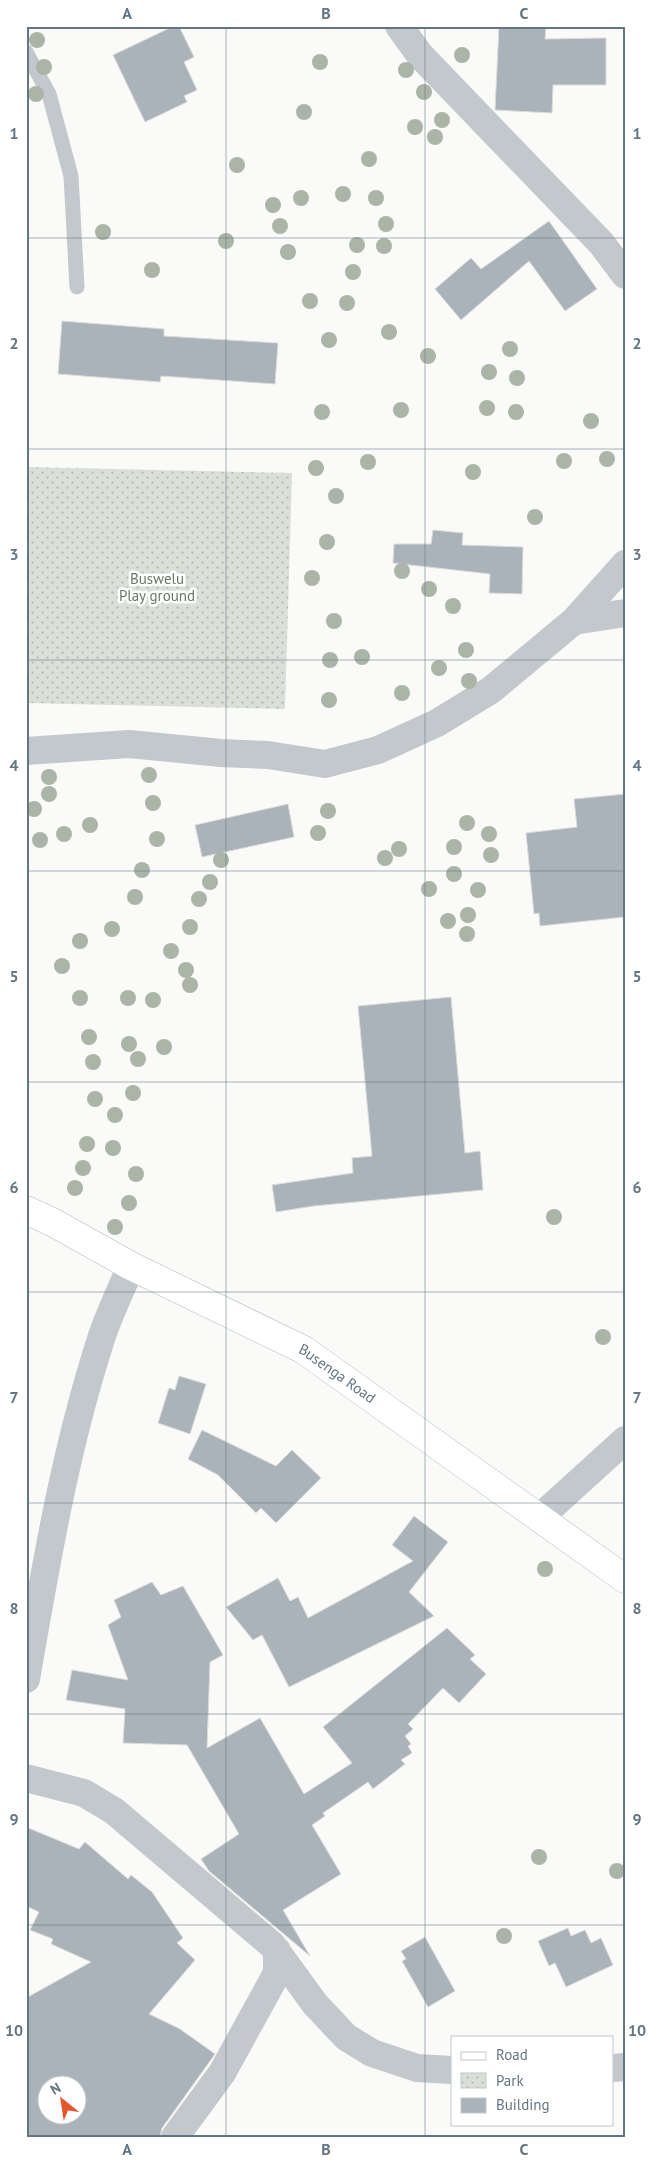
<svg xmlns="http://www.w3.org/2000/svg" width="651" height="2163" font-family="'PT Sans',sans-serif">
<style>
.park{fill:url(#park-dots)}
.building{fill:#aab3b9;stroke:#dcdcda;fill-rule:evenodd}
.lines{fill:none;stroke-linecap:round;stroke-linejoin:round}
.secondary-casing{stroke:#b3babf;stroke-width:29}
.lane{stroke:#c3c8cc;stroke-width:15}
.street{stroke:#c3c8cc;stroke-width:28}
.secondary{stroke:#fff;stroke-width:28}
.tree{fill:#aab4a7}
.grid{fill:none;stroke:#657683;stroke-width:1;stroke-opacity:0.55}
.labels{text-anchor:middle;stroke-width:5;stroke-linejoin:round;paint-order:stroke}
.park-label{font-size:15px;fill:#687a64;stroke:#fff}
.street-label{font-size:15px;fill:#657683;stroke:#fff}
.neatline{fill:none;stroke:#657683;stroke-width:2}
.grid-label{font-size:16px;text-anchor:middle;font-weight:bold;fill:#657683}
</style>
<defs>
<pattern id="park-dots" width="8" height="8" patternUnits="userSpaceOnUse" patternTransform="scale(1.25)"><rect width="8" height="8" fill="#dadfd7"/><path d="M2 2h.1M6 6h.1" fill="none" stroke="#b4b9b4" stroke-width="1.8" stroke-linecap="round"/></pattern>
</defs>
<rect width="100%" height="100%" fill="#fafaf8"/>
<path class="park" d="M 26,467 L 292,473 L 285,709 L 26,703 Z"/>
<path class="building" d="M 174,26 L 179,26 L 194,57 L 184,62 L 197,90 L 184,96 L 187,102 L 145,122 L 113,55 Z
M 499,26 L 546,26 L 545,39 L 606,38 L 606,85 L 553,85 L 552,113 L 495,110 Z
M 549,221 L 597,289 L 565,311 L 529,261 L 461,320 L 435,289 L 471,258 L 481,269 Z
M 62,321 L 164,329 L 164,336 L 278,343 L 275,384 L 161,376 L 160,382 L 58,374 Z
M 433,530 L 463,533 L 462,545 L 523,547 L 522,594 L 489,593 L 490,574 L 393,563 L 394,544 L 431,544 Z
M 625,794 L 625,917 L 540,926 L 539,913 L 534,914 L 526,833 L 577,827 L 574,799 Z
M 288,804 L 294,837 L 202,857 L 195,825 Z
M 451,997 L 465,1153 L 480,1151 L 483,1190 L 314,1206 L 276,1212 L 272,1185 L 353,1173 L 352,1158 L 372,1156 L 358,1006 Z
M 179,1376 L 206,1384 L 190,1434 L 158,1423 L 169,1388 L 175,1390 Z
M 202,1430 L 276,1466 L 292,1450 L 321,1478 L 276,1523 L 261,1508 L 256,1513 L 218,1475 L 188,1459 Z
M 414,1516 L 448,1542 L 409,1592 L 434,1616 L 289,1687 L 262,1635 L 253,1640 L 226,1607 L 278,1578 L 290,1601 L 298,1597 L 308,1618 L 413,1561 L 392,1545 Z
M 152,1582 L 161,1595 L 183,1586 L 223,1655 L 210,1662 L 207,1748 L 260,1718 L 304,1794 L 352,1763 L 323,1727 L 447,1628 L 475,1655 L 470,1659 L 486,1674 L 459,1703 L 443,1688 L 408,1724 L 413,1729 L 405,1736 L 411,1744 L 408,1746 L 412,1753 L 401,1760 L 405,1764 L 373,1789 L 368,1782 L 323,1813 L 325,1816 L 312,1825 L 341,1874 L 283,1910 L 310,1956 L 209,1871 L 201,1859 L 239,1834 L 187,1745 L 123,1743 L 125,1709 L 66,1700 L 72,1670 L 128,1680 L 108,1625 L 121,1617 L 114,1600 Z
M 26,1827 L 79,1849 L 85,1842 L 128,1879 L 131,1875 L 152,1892 L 183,1938 L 177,1943 L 195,1960 L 149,2014 L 180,2029 L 215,2054 L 162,2128 L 160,2137 L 26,2137 L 26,1998 L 91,1962 L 51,1944 L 53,1939 L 30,1930 L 39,1912 L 26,1906 ZM 48,2086 L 78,2086 L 78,2116 L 48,2116 Z
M 568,1928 L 571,1936 L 585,1930 L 591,1943 L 601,1938 L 613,1965 L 566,1987 L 555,1963 L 549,1966 L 538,1941 Z
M 425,1937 L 455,1991 L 428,2007 L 402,1961 L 406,1959 L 401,1951 Z"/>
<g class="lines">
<g class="secondary-casing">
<g id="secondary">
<path id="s1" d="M 26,1210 L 54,1223 L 131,1266 L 304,1350 L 625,1579"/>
</g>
</g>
<path class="lane" d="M 26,52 L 49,94 L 71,176 L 77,287"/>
<path class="street" d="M 399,26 L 420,55 L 602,244 L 625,275
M 574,621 L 625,613
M 26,751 L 129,744 L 221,753 L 268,755 L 325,764 L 378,750 L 437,723 L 491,690 L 574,621 L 625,564
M 539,1518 L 625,1440
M 26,1679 C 46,1564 65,1450 101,1339 C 109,1314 121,1290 131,1266
M 26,1778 L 84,1793 L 114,1811 L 272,1945 L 315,2004 L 346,2037 L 372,2053 L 417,2068 L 452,2070
M 612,2068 L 625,2067
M 175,2137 L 222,2073 L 277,1973 L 277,1951"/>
<use href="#secondary" class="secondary"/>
</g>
<g class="tree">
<circle cx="37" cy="40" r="8"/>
<circle cx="462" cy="55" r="8"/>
<circle cx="320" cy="62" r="8"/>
<circle cx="44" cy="67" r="8"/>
<circle cx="406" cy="70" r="8"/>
<circle cx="424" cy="92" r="8"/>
<circle cx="36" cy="94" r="8"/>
<circle cx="304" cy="112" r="8"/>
<circle cx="442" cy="120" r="8"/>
<circle cx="415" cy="127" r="8"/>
<circle cx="435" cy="137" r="8"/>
<circle cx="369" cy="159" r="8"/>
<circle cx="237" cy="165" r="8"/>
<circle cx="343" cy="194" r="8"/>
<circle cx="301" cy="198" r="8"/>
<circle cx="376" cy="198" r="8"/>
<circle cx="273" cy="205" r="8"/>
<circle cx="386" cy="224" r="8"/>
<circle cx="280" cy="226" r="8"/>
<circle cx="103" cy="232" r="8"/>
<circle cx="226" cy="241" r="8"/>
<circle cx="357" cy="245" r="8"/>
<circle cx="384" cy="246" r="8"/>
<circle cx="288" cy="252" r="8"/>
<circle cx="152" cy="270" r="8"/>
<circle cx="353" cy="272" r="8"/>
<circle cx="310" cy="301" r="8"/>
<circle cx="347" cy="303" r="8"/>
<circle cx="389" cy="332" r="8"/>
<circle cx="329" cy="340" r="8"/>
<circle cx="510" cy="349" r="8"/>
<circle cx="428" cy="356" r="8"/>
<circle cx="489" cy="372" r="8"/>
<circle cx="517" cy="378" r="8"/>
<circle cx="487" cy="408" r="8"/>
<circle cx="401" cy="410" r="8"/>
<circle cx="322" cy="412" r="8"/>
<circle cx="516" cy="412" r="8"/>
<circle cx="591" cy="421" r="8"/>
<circle cx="607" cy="459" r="8"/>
<circle cx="564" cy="461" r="8"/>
<circle cx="368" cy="462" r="8"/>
<circle cx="316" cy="468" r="8"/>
<circle cx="473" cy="472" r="8"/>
<circle cx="336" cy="496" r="8"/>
<circle cx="535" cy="517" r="8"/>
<circle cx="327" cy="542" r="8"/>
<circle cx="402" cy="571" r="8"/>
<circle cx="312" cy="578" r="8"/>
<circle cx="429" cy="589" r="8"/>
<circle cx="453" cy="606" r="8"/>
<circle cx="334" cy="621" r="8"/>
<circle cx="466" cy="650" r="8"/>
<circle cx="362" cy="657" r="8"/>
<circle cx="330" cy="660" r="8"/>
<circle cx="439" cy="668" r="8"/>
<circle cx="469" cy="681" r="8"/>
<circle cx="402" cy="693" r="8"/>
<circle cx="329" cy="700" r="8"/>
<circle cx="149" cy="775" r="8"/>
<circle cx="49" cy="777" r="8"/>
<circle cx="49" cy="794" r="8"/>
<circle cx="153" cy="803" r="8"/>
<circle cx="34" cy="809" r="8"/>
<circle cx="328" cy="811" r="8"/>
<circle cx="467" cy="823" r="8"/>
<circle cx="90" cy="825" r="8"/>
<circle cx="318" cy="833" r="8"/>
<circle cx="64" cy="834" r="8"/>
<circle cx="489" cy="834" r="8"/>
<circle cx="157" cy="839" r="8"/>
<circle cx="40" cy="840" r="8"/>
<circle cx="454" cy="847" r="8"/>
<circle cx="399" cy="849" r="8"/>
<circle cx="491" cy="855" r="8"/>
<circle cx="385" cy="858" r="8"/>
<circle cx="221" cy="860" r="8"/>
<circle cx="142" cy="870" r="8"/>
<circle cx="454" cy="874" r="8"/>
<circle cx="210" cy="882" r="8"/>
<circle cx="429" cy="889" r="8"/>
<circle cx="478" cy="890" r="8"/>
<circle cx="135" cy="897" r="8"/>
<circle cx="199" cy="899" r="8"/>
<circle cx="468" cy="915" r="8"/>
<circle cx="448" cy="921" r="8"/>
<circle cx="190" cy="927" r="8"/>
<circle cx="112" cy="929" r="8"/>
<circle cx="467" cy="934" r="8"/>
<circle cx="80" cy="941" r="8"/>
<circle cx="171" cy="951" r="8"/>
<circle cx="62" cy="966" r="8"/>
<circle cx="186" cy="970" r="8"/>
<circle cx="190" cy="985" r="8"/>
<circle cx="80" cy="998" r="8"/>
<circle cx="128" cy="998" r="8"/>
<circle cx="153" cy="1000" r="8"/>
<circle cx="89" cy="1037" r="8"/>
<circle cx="129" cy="1044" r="8"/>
<circle cx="164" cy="1047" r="8"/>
<circle cx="138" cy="1059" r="8"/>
<circle cx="93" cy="1062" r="8"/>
<circle cx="133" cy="1093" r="8"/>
<circle cx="95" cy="1099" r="8"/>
<circle cx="115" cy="1115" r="8"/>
<circle cx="87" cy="1144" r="8"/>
<circle cx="113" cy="1148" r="8"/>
<circle cx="83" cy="1168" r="8"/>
<circle cx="136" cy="1174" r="8"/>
<circle cx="75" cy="1188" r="8"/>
<circle cx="129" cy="1203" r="8"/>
<circle cx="554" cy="1217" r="8"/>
<circle cx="115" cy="1227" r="8"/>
<circle cx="603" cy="1337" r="8"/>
<circle cx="545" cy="1569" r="8"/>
<circle cx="539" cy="1857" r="8"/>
<circle cx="617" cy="1871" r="8"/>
<circle cx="504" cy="1936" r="8"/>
</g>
<path class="grid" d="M 226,26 L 226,2137M 425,26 L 425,2137M 26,238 L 625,238M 26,449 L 625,449M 26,660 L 625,660M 26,871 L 625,871M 26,1082 L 625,1082M 26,1292 L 625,1292M 26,1503 L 625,1503M 26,1714 L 625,1714M 26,1925 L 625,1925"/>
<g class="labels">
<g class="park-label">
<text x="157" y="584">Buswelu<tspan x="157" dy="17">Play ground</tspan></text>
</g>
<g class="street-label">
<text dy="5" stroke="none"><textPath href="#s1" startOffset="352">Busenga Road</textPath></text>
</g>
</g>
<rect width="651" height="2163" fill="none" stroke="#ffffff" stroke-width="55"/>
<rect x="451" y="2036" width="162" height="90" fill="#ffffff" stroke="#c1c8cd"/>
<rect x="461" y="2052" width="25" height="8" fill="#ffffff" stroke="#c1c8cd"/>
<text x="496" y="2060" font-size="15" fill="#657683">Road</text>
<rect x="461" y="2073" width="25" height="15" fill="url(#park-dots)" stroke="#c1c8cd"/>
<text x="496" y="2086" font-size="15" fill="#657683">Park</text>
<rect x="461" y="2098" width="25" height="15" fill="#aab3b9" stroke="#c1c8cd"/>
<text x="496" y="2110" font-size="15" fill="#657683">Building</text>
<g transform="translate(62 2100) rotate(330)"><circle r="24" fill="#ffffff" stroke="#c1c8cd"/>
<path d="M0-4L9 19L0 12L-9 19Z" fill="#e4572e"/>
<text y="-8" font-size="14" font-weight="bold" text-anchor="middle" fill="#657683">N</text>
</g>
<rect x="28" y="28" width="596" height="2108" class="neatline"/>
<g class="grid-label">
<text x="127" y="19">A</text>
<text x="326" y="19">B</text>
<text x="524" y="19">C</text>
<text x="14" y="139">1</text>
<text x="637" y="139">1</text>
<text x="14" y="349">2</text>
<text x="637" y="349">2</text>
<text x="14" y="560">3</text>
<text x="637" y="560">3</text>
<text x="14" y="771">4</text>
<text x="637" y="771">4</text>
<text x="14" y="982">5</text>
<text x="637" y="982">5</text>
<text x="14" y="1193">6</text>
<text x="637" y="1193">6</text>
<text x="14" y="1403">7</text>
<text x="637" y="1403">7</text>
<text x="14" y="1614">8</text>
<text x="637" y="1614">8</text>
<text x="14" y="1825">9</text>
<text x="637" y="1825">9</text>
<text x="14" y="2036">10</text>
<text x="637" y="2036">10</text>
<text x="127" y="2155">A</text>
<text x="326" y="2155">B</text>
<text x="524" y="2155">C</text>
</g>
</svg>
